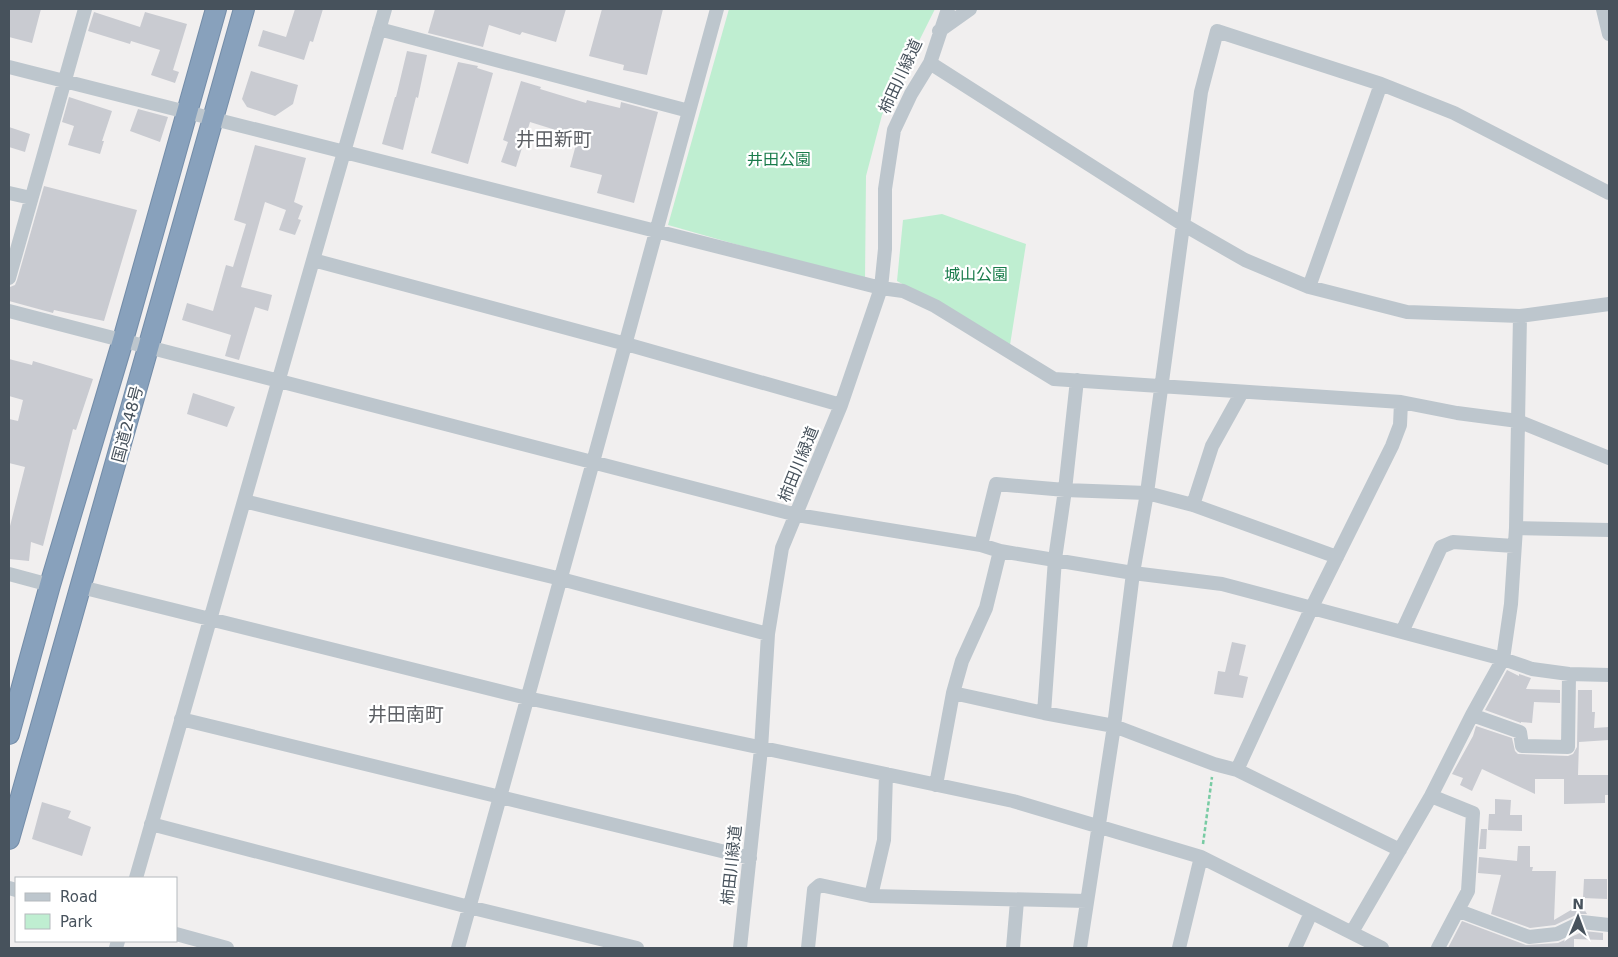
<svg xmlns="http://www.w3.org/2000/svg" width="1618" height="957" font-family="'DejaVu Sans','Noto Sans JP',sans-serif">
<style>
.green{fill:#bfeed1}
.building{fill:#c9cbd1}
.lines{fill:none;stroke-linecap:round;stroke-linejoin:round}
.highway-casing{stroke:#738ca8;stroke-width:22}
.path{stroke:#78cba3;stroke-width:2.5;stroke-dasharray:4 2.5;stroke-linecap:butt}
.minor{stroke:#bdc6cd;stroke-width:14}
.highway{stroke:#88a1bc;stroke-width:20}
.labels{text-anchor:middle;stroke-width:4.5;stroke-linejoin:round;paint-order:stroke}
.street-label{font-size:16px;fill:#47525c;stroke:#fff}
.park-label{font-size:16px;fill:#1a7c4c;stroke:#fff}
.quarter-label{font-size:19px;fill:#5c5f64;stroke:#fff}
</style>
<rect width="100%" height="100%" fill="#f1efef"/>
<path class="green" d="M 729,9 L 935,9 L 882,115 L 866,176 L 865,281 L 668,225 Z
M 942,214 L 1026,244 L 1010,345 L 897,281 L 903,220 Z"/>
<path class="building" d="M 9,9 L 41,9 L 32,43 L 9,37 Z
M 295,9 L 323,9 L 313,42 L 310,41 L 304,60 L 258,46 L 263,30 L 286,37 Z
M 435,9 L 566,9 L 556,42 L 522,32 L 520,35 L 489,25 L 483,47 L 428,33 Z
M 602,9 L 663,9 L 647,75 L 623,70 L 624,65 L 589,56 Z
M 94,12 L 140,27 L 145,12 L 187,24 L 173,70 L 179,72 L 175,83 L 151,75 L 160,50 L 131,41 L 130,44 L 88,31 Z
M 407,51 L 427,55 L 418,98 L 416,97 L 403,150 L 382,144 L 395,97 L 396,97 Z
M 458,62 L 478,66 L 477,68 L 493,73 L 468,164 L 431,153 Z
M 251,71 L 298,85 L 293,104 L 275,116 L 247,107 L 242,99 Z
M 521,81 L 541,87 L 540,89 L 586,103 L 587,100 L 620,108 L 621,102 L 658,112 L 634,203 L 597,193 L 602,175 L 570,167 L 578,137 L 530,122 L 516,167 L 501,162 L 508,142 L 503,140 Z
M 69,97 L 112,111 L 102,141 L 104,141 L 100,154 L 68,145 L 74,126 L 62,122 Z
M 138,109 L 168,117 L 160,142 L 130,131 Z
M 9,127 L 30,134 L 25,152 L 9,147 Z
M 255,145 L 306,158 L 294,202 L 303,206 L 298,219 L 301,220 L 295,235 L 279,230 L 286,210 L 265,202 L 241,287 L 272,295 L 268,311 L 255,307 L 239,360 L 225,356 L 231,335 L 182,320 L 187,303 L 213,311 L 226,265 L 233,267 L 246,224 L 234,220 Z
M 44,186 L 137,210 L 104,321 L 54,310 L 53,313 L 9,301 L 10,287 L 15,285 L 17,280 Z
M 9,359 L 32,365 L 33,361 L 93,379 L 76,430 L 73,429 L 43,546 L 31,542 L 29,561 L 9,559 L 9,530 L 25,467 L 9,463 L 9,419 L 18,421 L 23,400 L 9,396 Z
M 193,393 L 235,407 L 227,427 L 187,414 Z
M 1232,642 L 1246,645 L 1239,675 L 1248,677 L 1243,698 L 1214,694 L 1218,671 L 1225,672 Z
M 1507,670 L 1519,676 L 1519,674 L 1531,678 L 1526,689 L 1560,690 L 1560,703 L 1534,702 L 1532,723 L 1521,722 L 1521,723 L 1485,710 Z
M 1578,690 L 1592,690 L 1592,712 L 1595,712 L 1594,728 L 1609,727 L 1609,740 L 1579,742 L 1578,775 L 1609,775 L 1609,795 L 1605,795 L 1605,803 L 1564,804 L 1564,779 L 1535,779 L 1535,794 L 1482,769 L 1472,791 L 1460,785 L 1463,778 L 1452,774 L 1473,736 L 1476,726 L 1512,738 L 1515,751 L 1518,754 L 1568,756 L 1573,754 L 1577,747 Z
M 1495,799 L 1511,800 L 1510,815 L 1522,815 L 1522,831 L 1488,830 L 1489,814 L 1495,814 Z
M 42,802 L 71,811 L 68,818 L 91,827 L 82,856 L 32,839 Z
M 1481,829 L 1487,829 L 1486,849 L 1479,849 Z
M 1518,846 L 1530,846 L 1530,867 L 1533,867 L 1532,871 L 1556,871 L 1554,920 L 1581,904 L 1587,914 L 1578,914 L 1555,925 L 1530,928 L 1491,914 L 1501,875 L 1478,873 L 1479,857 L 1517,861 Z
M 1584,879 L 1607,879 L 1607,899 L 1583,898 Z
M 1462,921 L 1526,945 L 1558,943 L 1584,931 L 1603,933 L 1603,940 L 1574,939 L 1574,948 L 1448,948 Z"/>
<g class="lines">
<g class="highway-casing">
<path id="highway" d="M 9,734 L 50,585 L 123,340 L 216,9
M 9,839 L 244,9"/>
</g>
<path class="path" d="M 1203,844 L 1212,777"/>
<path class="minor" d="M 1603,9 L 1609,34
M 379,29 L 689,111
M 939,31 L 970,9
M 930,63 L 1184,225 L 1245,260 L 1309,287 L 1407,312 L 1520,316 L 1609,304
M 9,67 L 881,288 L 903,291 L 935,306 L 1054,379 L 1401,402 L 1457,413 L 1518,421 L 1609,458
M 9,193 L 31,198
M 313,260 L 626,344 L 841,405
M 9,278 L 85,9
M 1309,287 L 1381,84
M 9,311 L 797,515 L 981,545 L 1000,551 L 1133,573 L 1222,584 L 1503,659 L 1532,669 L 1569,674 L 1609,675
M 244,501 L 561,579 L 768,634
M 1193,505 L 1212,446 L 1242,392
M 1516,528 L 1609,530
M 981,545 L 996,484 L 1065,490 L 1147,493 L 1193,505 L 1337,557
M 9,574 L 50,585
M 81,587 L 527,698 L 1013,801 L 1201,857 L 1382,948
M 1402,632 L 1441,547 L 1453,542 L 1514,546
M 953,693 L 1044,713 L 1114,726 L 1214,764 L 1237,770
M 1044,713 L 1055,559 L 1065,490 L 1077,380
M 1472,715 L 1520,732 L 1522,746 L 1568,747 L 1569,674
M 181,719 L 750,858
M 936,785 L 953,693 L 962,661 L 986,608 L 1000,551
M 1431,796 L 1473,813 L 1468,891 L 1438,948
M 151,824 L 469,907 L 637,948
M 1400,850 L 1237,770 L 1312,607 L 1392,446 L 1400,425 L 1401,402
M 136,878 L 385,9
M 9,888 L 16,890
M 871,896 L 884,840 L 886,774
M 1459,911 L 1529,937 L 1557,934 L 1582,922 L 1609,925
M 1352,932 L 1431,796 L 1472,715 L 1503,659 L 1511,604 L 1516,528 L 1520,316
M 176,934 L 227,948
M 116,948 L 118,941
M 458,948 L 593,462 L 717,9
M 740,948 L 761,749 L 768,634 L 782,548 L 841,405 L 881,288 L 885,249 L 885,189 L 894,130 L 911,94 L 930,63 L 948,9
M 808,948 L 814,890 L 820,885 L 871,896 L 1087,901
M 1013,948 L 1017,901
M 1080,948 L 1114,726 L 1133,573 L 1147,493 L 1201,92 L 1217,31 L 1381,84 L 1454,113 L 1609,193
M 1179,948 L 1201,857
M 1295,948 L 1311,913"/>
<use href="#highway" class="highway"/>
</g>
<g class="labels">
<g class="street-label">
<text transform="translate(900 76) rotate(-65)" y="6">柿田川緑道</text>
<text transform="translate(127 424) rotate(-75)" y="6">国道248号</text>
<text transform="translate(798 464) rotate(-68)" y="6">柿田川緑道</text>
<text transform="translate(731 865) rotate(-84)" y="6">柿田川緑道</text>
</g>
<g class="park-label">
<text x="779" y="165">井田公園</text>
<text x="976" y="280">城山公園</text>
</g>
<g class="quarter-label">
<text x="554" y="146">井田新町</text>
<text x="406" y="721">井田南町</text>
</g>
</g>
<rect width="1618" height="957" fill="none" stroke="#47525c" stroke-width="20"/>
<rect x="15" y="877" width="162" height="65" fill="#ffffff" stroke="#b5babe"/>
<rect x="25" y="893" width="25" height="8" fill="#bdc6cd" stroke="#b5babe"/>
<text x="60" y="902" font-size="15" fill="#47525c">Road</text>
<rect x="25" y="914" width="25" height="15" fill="#bfeed1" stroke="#b5babe"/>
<text x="60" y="927" font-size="15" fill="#47525c">Park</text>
<g transform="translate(1578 917) rotate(1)" stroke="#ffffff" stroke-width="4" paint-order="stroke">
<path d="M0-4L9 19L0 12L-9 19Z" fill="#47525c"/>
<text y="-8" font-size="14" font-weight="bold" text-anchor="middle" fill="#47525c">N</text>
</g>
</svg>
